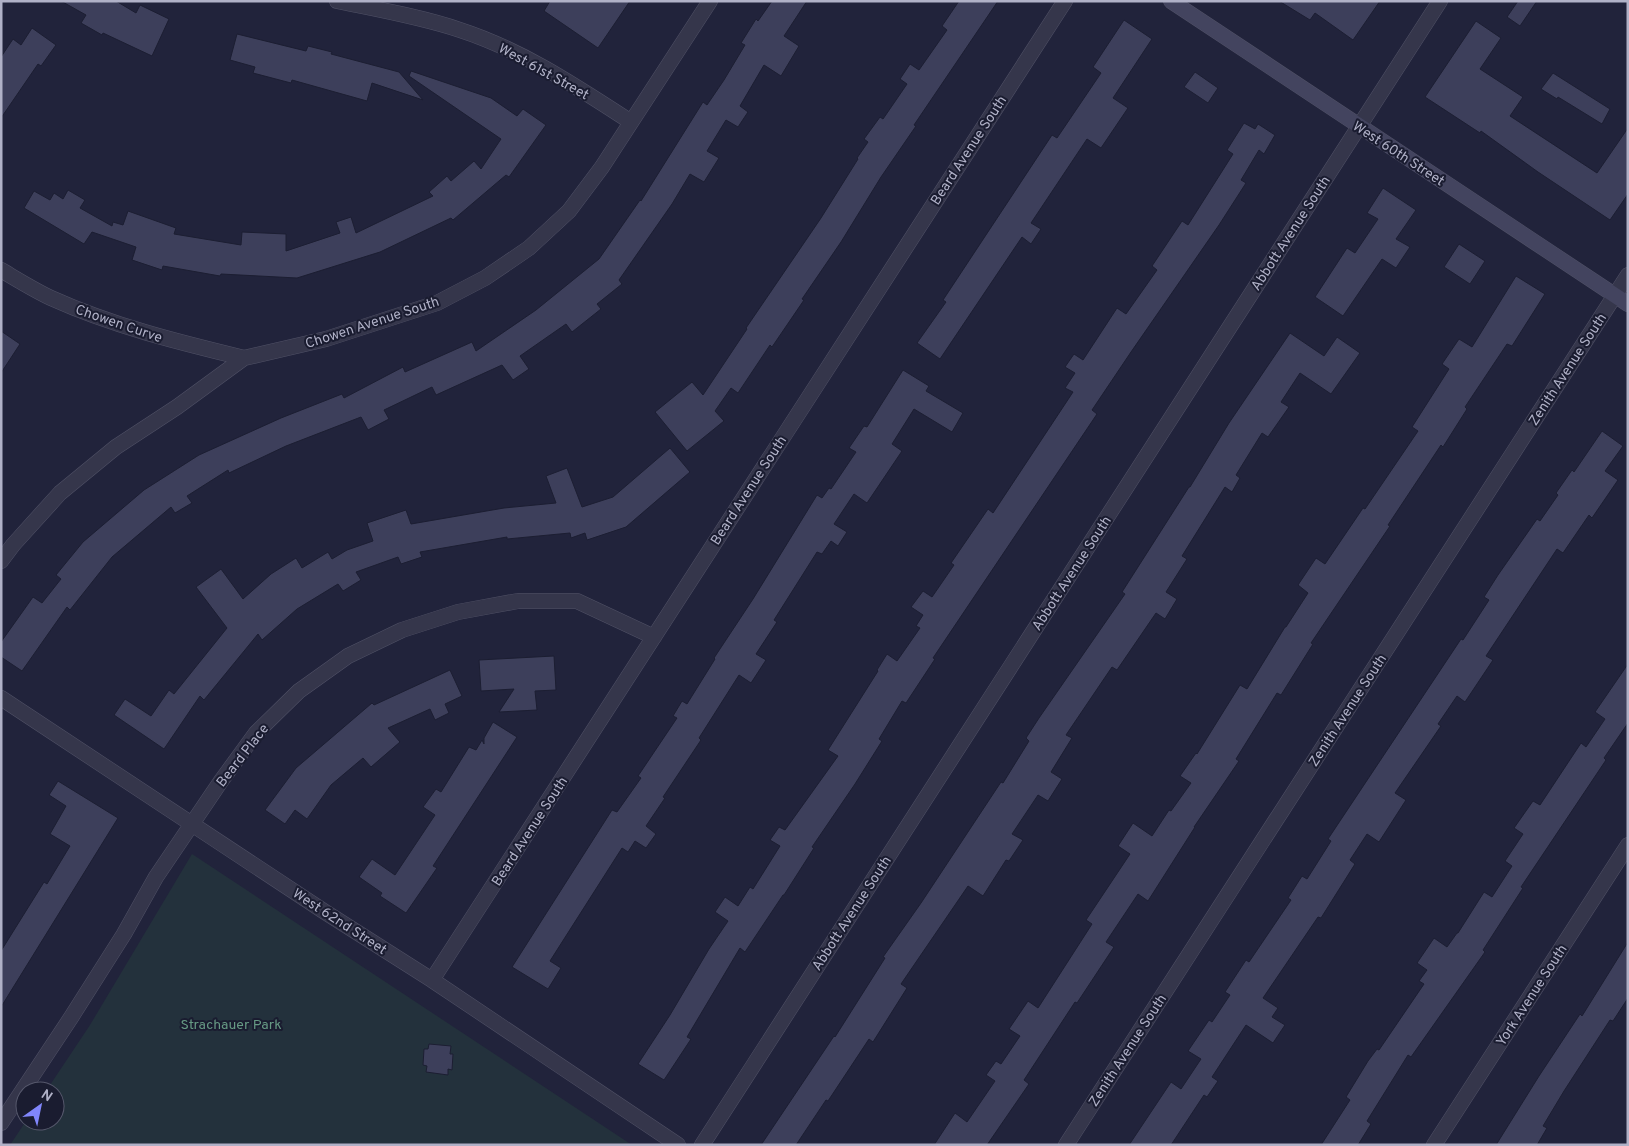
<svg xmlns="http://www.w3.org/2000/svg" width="1629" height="1146" font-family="Overpass,sans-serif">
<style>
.green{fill:#23313c}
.building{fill:#3d3f5b;stroke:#1c1e32}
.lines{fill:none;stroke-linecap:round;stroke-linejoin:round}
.street-casing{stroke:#505166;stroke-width:16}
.secondary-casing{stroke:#505166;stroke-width:16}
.street{stroke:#35364b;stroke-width:15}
.secondary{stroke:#43445f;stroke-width:15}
.labels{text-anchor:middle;stroke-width:4;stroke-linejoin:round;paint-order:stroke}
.street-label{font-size:14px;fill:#b0b1c7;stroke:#1a1c30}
.park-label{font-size:14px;fill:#669984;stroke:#1a1c30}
</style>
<rect width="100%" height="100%" fill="#21233b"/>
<path class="green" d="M 192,854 L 632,1145 L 10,1145 L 26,1121 L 55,1121 L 55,1091 L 46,1091 L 90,1025 Z"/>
<path class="building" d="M 61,1 L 116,1 L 136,13 L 140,5 L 169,19 L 152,56 L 103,33 L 102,35 L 81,23 L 86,15 Z
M 550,1 L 630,1 L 598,48 L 544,11 Z
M 772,1 L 807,1 L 784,36 L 799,46 L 781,76 L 764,65 L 740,106 L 748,112 L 738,127 L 726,120 L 707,151 L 719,158 L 704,182 L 690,174 L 672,204 L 619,280 L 622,284 L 597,304 L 601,309 L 572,332 L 566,324 L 520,356 L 529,369 L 513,380 L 502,365 L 436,395 L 432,387 L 384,410 L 389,419 L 368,430 L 361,417 L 286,446 L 229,473 L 228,470 L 187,496 L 192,503 L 175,513 L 171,507 L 112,557 L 70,610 L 67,607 L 22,671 L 1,657 L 1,642 L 33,597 L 42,603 L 61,579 L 56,575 L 83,542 L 144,490 L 199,455 L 281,418 L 342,394 L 344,398 L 403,367 L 405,372 L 472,342 L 476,351 L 536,310 L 599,259 L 640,200 L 641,201 L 703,102 L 707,105 L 724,80 L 745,45 L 741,43 L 756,19 L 758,21 Z
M 959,1 L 998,1 L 914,125 L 916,126 L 881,177 L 841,242 L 802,299 L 804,300 L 772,347 L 770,345 L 738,393 L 731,388 L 715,411 L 724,421 L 687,451 L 655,412 L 692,382 L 703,395 L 747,329 L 746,328 L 821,218 L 858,159 L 857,158 L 868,142 L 864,139 L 880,117 L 883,119 L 907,84 L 900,79 L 910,64 L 919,70 L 947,30 L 942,26 Z
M 1279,1 L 1380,1 L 1353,40 L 1315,13 L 1310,20 Z
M 1518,1 L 1537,1 L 1520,26 L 1507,17 Z
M 1124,20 L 1152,39 L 1113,98 L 1128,108 L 1101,148 L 1087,139 L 1031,223 L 1041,229 L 1031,244 L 1022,237 L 940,359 L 917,343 L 946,302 L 943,300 L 1052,135 L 1057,138 L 1101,73 L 1093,67 Z
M 1476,21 L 1501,38 L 1480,69 L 1523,97 L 1510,116 L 1597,173 L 1628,128 L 1628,194 L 1610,220 L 1538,172 L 1481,131 L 1480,133 L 1425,97 Z
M 32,28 L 56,45 L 41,66 L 38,64 L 1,118 L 1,57 L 13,39 L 21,45 Z
M 237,34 L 306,51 L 308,46 L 332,52 L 331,54 L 399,72 L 423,100 L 372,83 L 367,101 L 292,80 L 291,83 L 253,73 L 255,67 L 230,60 Z
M 411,71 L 491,98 L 517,116 L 523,109 L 546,125 L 509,177 L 506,175 L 453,220 L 451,218 L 380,252 L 297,278 L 221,274 L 220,276 L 163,266 L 162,270 L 132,260 L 136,247 L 92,232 L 84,244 L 24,208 L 34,191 L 50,200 L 54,193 L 63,199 L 68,190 L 85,200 L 80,208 L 112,226 L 113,222 L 123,225 L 128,211 L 176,228 L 174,234 L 241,245 L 242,232 L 286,234 L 286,251 L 340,233 L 336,222 L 351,217 L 356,233 L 433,196 L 429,192 L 447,176 L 451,181 L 474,161 L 481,169 L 501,139 L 409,76 Z
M 1195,72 L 1218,88 L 1208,103 L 1184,87 Z
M 1553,73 L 1610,109 L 1602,124 L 1558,97 L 1557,99 L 1541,89 Z
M 1244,123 L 1255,129 L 1258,124 L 1275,135 L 1264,154 L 1259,150 L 1241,180 L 1246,183 L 1219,225 L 1131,352 L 1092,410 L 1097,414 L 933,658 L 935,659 L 906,703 L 902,701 L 879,739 L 882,741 L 855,784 L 812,847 L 814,848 L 784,895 L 783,895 L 745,952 L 740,948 L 687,1037 L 691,1039 L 664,1080 L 638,1064 L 670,1015 L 709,949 L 728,921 L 715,912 L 725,897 L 738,906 L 750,887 L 753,889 L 780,846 L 770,840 L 779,827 L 785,830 L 838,756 L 828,750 L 878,671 L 877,670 L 887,654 L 897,661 L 920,628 L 916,626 L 923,615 L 911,607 L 923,591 L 932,597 L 954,565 L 951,563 L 988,509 L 993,513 L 1073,392 L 1065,388 L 1075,373 L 1065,367 L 1074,354 L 1083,360 L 1117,308 L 1126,314 L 1157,270 L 1152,266 L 1182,221 L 1188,225 L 1233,154 L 1227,150 Z
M 1383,188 L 1416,210 L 1396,239 L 1410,247 L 1396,268 L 1382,259 L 1343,316 L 1315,297 L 1347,248 L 1355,253 L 1378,219 L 1367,213 Z
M 1459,244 L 1485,261 L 1470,284 L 1444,267 Z
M 1516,276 L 1545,294 L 1512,346 L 1507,344 L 1465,407 L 1467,409 L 1443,447 L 1441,445 L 1388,525 L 1390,526 L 1311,643 L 1313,644 L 1281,695 L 1277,693 L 1236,759 L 1239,761 L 1194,827 L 1195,827 L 1148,901 L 1138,894 L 1106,942 L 1114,947 L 1077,1003 L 1075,1002 L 1024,1080 L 1029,1084 L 987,1145 L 934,1145 L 955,1113 L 967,1122 L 995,1081 L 986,1075 L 996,1061 L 1001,1064 L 1020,1036 L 1009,1029 L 1028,1001 L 1038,1008 L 1092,924 L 1086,920 L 1130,854 L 1118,846 L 1133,823 L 1152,836 L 1169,810 L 1171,811 L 1191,783 L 1180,776 L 1196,753 L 1197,754 L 1240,685 L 1247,689 L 1285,627 L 1286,627 L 1308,593 L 1298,585 L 1316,558 L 1325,564 L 1363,508 L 1365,509 L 1418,431 L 1412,427 L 1449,369 L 1442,364 L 1459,339 L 1472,347 Z
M 1,331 L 20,344 L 1,373 Z
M 1290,333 L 1324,356 L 1337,337 L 1360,353 L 1331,394 L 1300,373 L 1281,402 L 1289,407 L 1268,437 L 1262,433 L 1236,475 L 1240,478 L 1232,492 L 1225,487 L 1182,556 L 1187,559 L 1166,592 L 1177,599 L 1165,619 L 1156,613 L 1117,670 L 1112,667 L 1066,735 L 1072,738 L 1051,772 L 1062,779 L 1048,801 L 1038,795 L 1012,834 L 1023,840 L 1009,861 L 1006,860 L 983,896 L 968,886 L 901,984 L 907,988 L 873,1042 L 869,1039 L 828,1101 L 826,1100 L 796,1145 L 761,1145 L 834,1036 L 835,1037 L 885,958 L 883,957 L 921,903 L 1001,782 L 1003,783 L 1029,741 L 1026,738 L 1039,718 L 1125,594 L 1122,592 L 1189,487 L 1190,487 L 1229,423 Z
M 903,370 L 929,386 L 926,391 L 963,413 L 952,432 L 914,409 L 892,444 L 902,451 L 867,503 L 854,494 L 834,524 L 847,532 L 838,546 L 831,541 L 822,554 L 817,552 L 774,620 L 777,622 L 756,654 L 766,660 L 751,683 L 739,675 L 699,738 L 701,740 L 663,797 L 665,798 L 646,826 L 656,834 L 646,848 L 635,841 L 628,852 L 622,848 L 550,961 L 561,968 L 548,989 L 512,967 L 612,810 L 617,812 L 641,778 L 638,776 L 677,718 L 673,716 L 682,701 L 687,704 L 715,659 L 714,658 L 753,599 L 817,495 L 822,498 L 829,488 L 831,489 L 856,452 L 849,448 L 864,426 L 867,427 Z
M 1602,431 L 1623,446 L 1605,471 L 1618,480 L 1592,518 L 1589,515 L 1563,553 L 1557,549 L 1486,656 L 1493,660 L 1465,702 L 1457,696 L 1438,724 L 1441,726 L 1395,793 L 1406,800 L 1379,842 L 1367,834 L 1350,860 L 1355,864 L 1321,918 L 1318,917 L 1263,998 L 1278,1008 L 1272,1017 L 1285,1025 L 1273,1043 L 1246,1025 L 1212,1077 L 1218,1081 L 1207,1097 L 1204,1095 L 1171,1145 L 1129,1145 L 1171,1082 L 1181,1089 L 1201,1059 L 1188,1051 L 1209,1020 L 1212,1022 L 1230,995 L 1225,992 L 1246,960 L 1249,962 L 1291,900 L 1288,898 L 1302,876 L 1307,879 L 1331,841 L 1328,839 L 1461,639 L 1463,640 L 1489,600 L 1484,597 L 1498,575 L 1537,519 L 1540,521 L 1558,495 L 1556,493 L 1572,470 L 1574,472 Z
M 670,448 L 690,472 L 626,527 L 587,540 L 585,533 L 571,538 L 570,533 L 507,539 L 507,537 L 420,552 L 422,557 L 401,564 L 398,557 L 356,572 L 361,580 L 343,591 L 338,584 L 297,609 L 262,640 L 258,634 L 204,700 L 200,696 L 164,749 L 114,715 L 125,699 L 151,716 L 169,690 L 174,694 L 227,628 L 196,587 L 221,569 L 243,599 L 271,574 L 296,558 L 302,568 L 328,552 L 332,559 L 347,550 L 373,541 L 367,523 L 406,510 L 411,524 L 504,508 L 556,503 L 546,476 L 567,468 L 582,507 L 613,497 Z
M 554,656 L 556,690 L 535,691 L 537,710 L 499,712 L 514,689 L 481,691 L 479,660 Z
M 1628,664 L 1628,723 L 1604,758 L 1606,760 L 1521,887 L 1523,888 L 1483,950 L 1485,952 L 1411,1057 L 1408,1055 L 1367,1121 L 1371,1124 L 1358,1145 L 1321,1145 L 1350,1100 L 1346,1097 L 1368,1061 L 1377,1049 L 1379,1050 L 1424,984 L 1419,981 L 1427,970 L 1417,963 L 1434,938 L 1447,947 L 1457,933 L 1458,933 L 1484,892 L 1492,897 L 1512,866 L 1505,861 L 1523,834 L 1514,828 L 1533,801 L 1540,805 L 1581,743 L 1586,747 L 1605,719 L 1595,712 Z
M 450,670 L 462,696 L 445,704 L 449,713 L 435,720 L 430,709 L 388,728 L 400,742 L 371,767 L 363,758 L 331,785 L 307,819 L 295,810 L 285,824 L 265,810 L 296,768 L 372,703 L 374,705 Z
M 493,722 L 517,737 L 433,866 L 437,868 L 406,913 L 380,896 L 382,893 L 359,877 L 372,859 L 395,875 L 435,815 L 423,807 L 436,789 L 441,792 L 469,747 L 476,750 L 482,740 L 484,744 L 484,738 Z
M 58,781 L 118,818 L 1,1007 L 1,951 L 44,882 L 47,884 L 70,846 L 50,834 L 66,806 L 49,795 Z
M 1628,942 L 1628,998 L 1613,1021 L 1610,1020 L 1564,1091 L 1543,1126 L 1547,1128 L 1537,1145 L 1496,1145 L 1539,1076 L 1580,1014 L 1582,1016 Z
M 429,1044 L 451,1046 L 450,1054 L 453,1054 L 452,1070 L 448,1069 L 448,1075 L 426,1072 L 427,1066 L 423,1065 L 424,1049 L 428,1049 Z"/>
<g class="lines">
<g class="street-casing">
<path id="street" d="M 337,1 C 376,9 422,17 460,30 C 522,50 577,87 631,122
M 1,270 C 18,280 34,290 51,298 C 113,326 178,342 244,358
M 1,561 L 13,545 L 60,493 L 116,447 L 177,407 L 244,358 L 326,339 L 437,303 L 485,278 L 529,248 L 569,211 L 602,167 L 710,1
M 1,698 L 325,912 L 432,980 L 678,1145
M 432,980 L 1065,1
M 1,1123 L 72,1016 L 124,934 L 156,877 L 221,781 L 256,733 L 299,691 L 348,656 L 402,630 L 458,612 L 518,601 L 577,601 L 654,637
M 702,1145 L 1440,1
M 1066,1145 L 1628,275
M 1434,1145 L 1628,845"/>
</g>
<g class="secondary-casing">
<path id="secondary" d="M 1171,1 L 1628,304"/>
</g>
<use href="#street" class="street"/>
<use href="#secondary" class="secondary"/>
</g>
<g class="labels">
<g class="street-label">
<text transform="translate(544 71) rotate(29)" y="5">West 61st Street</text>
<text transform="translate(968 150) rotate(-57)" y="5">Beard Avenue South</text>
<text transform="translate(1399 153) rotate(33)" y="5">West 60th Street</text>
<text transform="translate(1290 233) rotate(-57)" y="5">Abbott Avenue South</text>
<text transform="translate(372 322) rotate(-18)" y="5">Chowen Avenue South</text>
<text transform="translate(119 323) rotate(19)" y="5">Chowen Curve</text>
<text transform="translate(1567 369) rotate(-57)" y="5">Zenith Avenue South</text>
<text transform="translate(748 490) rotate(-57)" y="5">Beard Avenue South</text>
<text transform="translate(1071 573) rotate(-57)" y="5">Abbott Avenue South</text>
<text transform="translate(1347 710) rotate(-57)" y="5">Zenith Avenue South</text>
<text transform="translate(242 755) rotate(-52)" y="5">Beard Place</text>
<text transform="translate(529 831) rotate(-57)" y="5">Beard Avenue South</text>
<text transform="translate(851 913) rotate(-57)" y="5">Abbott Avenue South</text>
<text transform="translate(340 921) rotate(33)" y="5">West 62nd Street</text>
<text transform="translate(1531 995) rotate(-57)" y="5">York Avenue South</text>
<text transform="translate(1127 1050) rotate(-57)" y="5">Zenith Avenue South</text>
</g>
<g class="park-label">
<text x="231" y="1029">Strachauer Park</text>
</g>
</g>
<rect width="1629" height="1146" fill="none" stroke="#b0b1c7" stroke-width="5"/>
<g transform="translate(40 1106) rotate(33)"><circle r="24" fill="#1a1c30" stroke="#56586c"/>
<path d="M0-4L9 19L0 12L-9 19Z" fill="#8186fb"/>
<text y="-8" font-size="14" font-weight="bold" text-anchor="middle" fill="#b0b1c7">N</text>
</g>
</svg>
